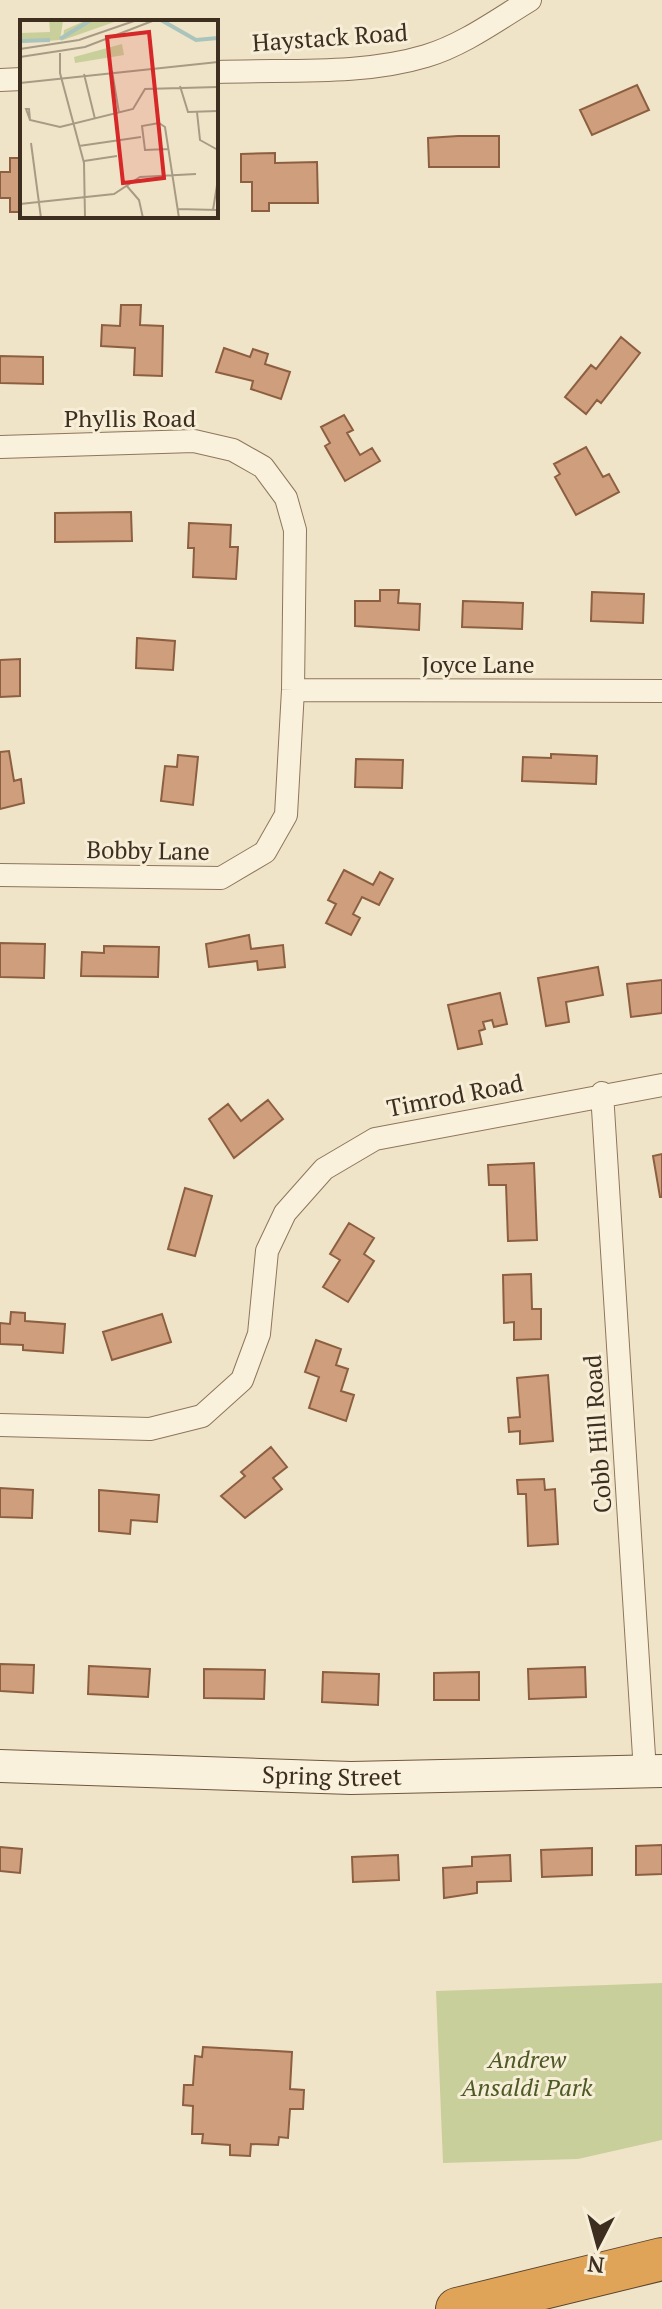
<svg xmlns="http://www.w3.org/2000/svg" width="662" height="2309" font-family="'PT Serif',serif">
<style>
.green{fill:#c9cf9b}
.building{fill:#cf9f7d;stroke:#8d5f41;stroke-width:2}
.lines{fill:none;stroke-linecap:round;stroke-linejoin:round}
.street-casing{stroke:#8d765c;stroke-width:24}
.secondary-casing{stroke:#6f573f;stroke-width:34}
.highway-casing{stroke:#5b4430;stroke-width:44}
.street{stroke:#faf1dc;stroke-width:22}
.secondary{stroke:#faf1dc;stroke-width:32}
.highway{stroke:#e0a458;stroke-width:42}
.labels{text-anchor:middle;stroke-width:6;stroke-linejoin:round;paint-order:stroke}
.street-label{font-size:24px;fill:#3d2e20;stroke:#f7eed8}
.park-label{font-size:24px;font-style:italic;fill:#4d5a26;stroke:#f7eed8}
.inset-river{fill:none;stroke:#a9c4bc;stroke-width:4}
.inset-road{fill:none;stroke:#a89b85;stroke-width:2}
.view{fill:#d62828;fill-opacity:0.15;stroke:#d62828;stroke-width:4}
.inset-edge{fill:none;stroke:#3d2e20;stroke-width:4}
</style>
<rect width="100%" height="100%" fill="#f0e4c8"/>
<path class="green" d="M 662,1983 L 662,2140 L 578,2159 L 443,2163 L 436,1991 Z"/>
<path class="building" d="M 637,85 L 649,110 L 592,135 L 580,110 Z
M 458,136 L 499,136 L 499,167 L 429,167 L 428,138 Z
M 275,153 L 275,163 L 317,162 L 318,203 L 269,203 L 269,211 L 252,211 L 252,182 L 241,182 L 241,154 Z
M 10,158 L 22,158 L 22,212 L 10,212 L 10,198 L 0,198 L 0,172 L 10,172 Z
M 121,305 L 141,305 L 140,325 L 163,326 L 162,376 L 134,375 L 135,348 L 101,346 L 102,325 L 120,326 Z
M 621,337 L 640,353 L 601,403 L 597,400 L 586,414 L 565,397 L 591,365 L 596,369 Z
M 224,348 L 250,357 L 253,349 L 268,354 L 265,364 L 290,372 L 281,399 L 251,389 L 253,381 L 216,372 Z
M 0,356 L 43,357 L 43,384 L 0,383 Z
M 344,415 L 353,430 L 347,433 L 360,455 L 372,448 L 380,461 L 345,481 L 325,446 L 330,443 L 321,427 Z
M 586,447 L 603,477 L 609,474 L 619,492 L 576,515 L 555,477 L 560,474 L 554,464 Z
M 131,512 L 132,541 L 55,542 L 55,513 Z
M 189,523 L 231,525 L 230,547 L 238,547 L 236,579 L 193,577 L 194,548 L 188,548 Z
M 380,590 L 399,590 L 398,603 L 420,604 L 419,630 L 355,626 L 355,601 L 380,601 Z
M 592,592 L 644,594 L 643,623 L 591,621 Z
M 463,601 L 523,603 L 522,629 L 462,627 Z
M 137,638 L 175,641 L 173,670 L 136,668 Z
M 20,659 L 20,696 L 0,697 L 0,660 Z
M 9,751 L 14,781 L 21,779 L 24,803 L 0,809 L 0,752 Z
M 551,754 L 597,756 L 596,784 L 522,781 L 523,757 L 551,758 Z
M 178,755 L 198,757 L 193,805 L 161,801 L 165,766 L 177,767 Z
M 356,759 L 403,760 L 402,788 L 355,787 Z
M 344,870 L 373,885 L 380,872 L 393,879 L 379,905 L 362,897 L 353,914 L 360,918 L 351,935 L 326,923 L 336,904 L 328,900 Z
M 249,935 L 251,949 L 283,945 L 285,967 L 258,970 L 257,961 L 209,967 L 206,944 Z
M 0,943 L 45,944 L 44,978 L 0,977 Z
M 104,946 L 159,947 L 158,977 L 81,976 L 82,952 L 104,953 Z
M 598,967 L 603,995 L 566,1002 L 569,1022 L 546,1026 L 538,978 Z
M 662,980 L 662,1013 L 631,1017 L 627,984 Z
M 500,993 L 507,1024 L 494,1027 L 492,1020 L 483,1022 L 485,1029 L 479,1031 L 482,1044 L 458,1049 L 448,1005 Z
M 268,1100 L 283,1119 L 234,1158 L 209,1119 L 228,1104 L 241,1121 Z
M 662,1154 L 662,1197 L 660,1197 L 653,1156 Z
M 534,1163 L 537,1240 L 508,1241 L 506,1185 L 489,1185 L 488,1165 Z
M 185,1188 L 212,1196 L 195,1256 L 168,1249 Z
M 349,1223 L 374,1238 L 364,1254 L 374,1261 L 348,1302 L 323,1287 L 340,1260 L 330,1254 Z
M 531,1274 L 532,1309 L 541,1309 L 541,1339 L 514,1340 L 514,1322 L 504,1323 L 503,1275 Z
M 11,1312 L 25,1313 L 25,1321 L 65,1324 L 63,1353 L 23,1350 L 23,1345 L 0,1344 L 0,1323 L 10,1324 Z
M 162,1314 L 171,1342 L 112,1360 L 103,1332 Z
M 316,1340 L 341,1349 L 336,1365 L 348,1369 L 341,1391 L 354,1395 L 346,1421 L 309,1408 L 319,1377 L 305,1372 Z
M 548,1375 L 553,1441 L 520,1444 L 520,1431 L 509,1432 L 508,1418 L 520,1417 L 517,1378 Z
M 271,1447 L 287,1467 L 273,1478 L 282,1489 L 245,1518 L 221,1496 L 245,1476 L 241,1472 Z
M 544,1479 L 545,1490 L 555,1489 L 558,1544 L 528,1546 L 526,1494 L 518,1494 L 517,1480 Z
M 0,1488 L 33,1490 L 32,1518 L 0,1517 Z
M 99,1490 L 159,1495 L 157,1522 L 131,1520 L 130,1534 L 99,1531 Z
M 0,1664 L 34,1665 L 33,1693 L 0,1691 Z
M 89,1666 L 150,1669 L 148,1697 L 88,1694 Z
M 585,1667 L 586,1697 L 529,1699 L 528,1669 Z
M 204,1669 L 265,1670 L 264,1699 L 204,1698 Z
M 323,1672 L 379,1674 L 378,1705 L 322,1702 Z
M 479,1672 L 479,1700 L 434,1700 L 434,1673 Z
M 662,1845 L 662,1874 L 636,1875 L 636,1846 Z
M 0,1847 L 22,1849 L 20,1873 L 0,1871 Z
M 592,1848 L 592,1875 L 542,1877 L 541,1850 Z
M 398,1855 L 399,1880 L 353,1882 L 352,1857 Z
M 510,1855 L 511,1881 L 477,1882 L 477,1893 L 444,1898 L 443,1868 L 472,1866 L 472,1857 Z
M 203,2047 L 292,2052 L 290,2089 L 304,2090 L 303,2109 L 290,2109 L 288,2138 L 279,2137 L 278,2145 L 251,2144 L 250,2156 L 230,2155 L 230,2145 L 202,2143 L 203,2134 L 192,2134 L 193,2106 L 183,2105 L 184,2085 L 193,2085 L 195,2056 L 202,2057 Z"/>
<g class="lines">
<g class="street-casing">
<path id="street" d="M 216,72 C 284,69 360,76 426,56 C 463,45 497,20 530,0
M 0,80 L 22,79
M 0,447 L 194,441 L 233,450 L 263,467 L 286,498 L 295,530 L 293,690 L 286,815 L 265,852 L 221,878 L 0,875
M 293,690 L 662,691
M 602,1093 L 645,1772
M 0,1425 L 150,1429 L 202,1416 L 242,1380 L 259,1334 L 267,1251 L 285,1213 L 324,1169 L 375,1139 L 662,1085"/>
</g>
<g class="secondary-casing">
<g id="secondary">
<path id="s1" d="M 0,1766 L 351,1778 L 662,1771"/>
</g>
</g>
<g class="highway-casing">
<path id="highway" d="M 457,2309 L 662,2259"/>
</g>
<use href="#street" class="street"/>
<use href="#secondary" class="secondary"/>
<use href="#highway" class="highway"/>
</g>
<g class="labels">
<g class="street-label">
<text transform="translate(330 38) rotate(-4)" y="8">Haystack Road</text>
<text x="130" y="427">Phyllis Road</text>
<text x="478" y="673">Joyce Lane</text>
<text transform="translate(148 851) rotate(1)" y="8">Bobby Lane</text>
<text transform="translate(455 1096) rotate(-11)" y="8">Timrod Road</text>
<text transform="translate(598 1434) rotate(-94)" y="8">Cobb Hill Road</text>
<text dy="8" stroke="none"><textPath href="#s1" startOffset="332">Spring Street</textPath></text>
</g>
<g class="park-label">
<text x="527" y="2068">Andrew<tspan x="527" dy="28">Ansaldi Park</tspan></text>
</g>
</g>
<g transform="translate(20 20)">
<rect width="198" height="198" fill="#f0e4c8"/>
<path d="M 29,0 L 43,1 L 40,20 L 0,23 L 0,13 L 30,12 ZM 67,0 L 100,0 L 43,20 L 44,10 ZM 102,24 L 104,35 L 55,43 L 54,37 Z" fill="#c9cf9b"/>
<path class="inset-river" d="M 141,0 L 176,20 L 198,18M 40,19 L 71,0M 0,21 L 30,20"/>
<path class="inset-road" d="M 0,29 L 59,20 L 117,0M 40,33 L 40,53 L 64,143 L 65,198M 0,37 L 65,27 L 135,0M 92,51 L 99,93M 64,54 L 75,99M 0,63 L 198,42M 160,66 L 168,92 L 198,91M 177,92 L 180,120 L 198,130M 10,100 L 6,89 L 9,89 L 10,100 L 40,107 L 113,89 L 125,69 L 198,67M 11,123 L 21,198M 59,126 L 121,117M 148,129 L 125,130 L 122,106 L 139,103 L 145,107 L 159,198M 64,141 L 97,136M 106,165 L 119,180 L 123,198M 0,184 L 94,174 L 120,157 L 176,154M 157,189 L 198,190M 193,190 L 198,159"/>
<path class="view" d="M 129,12 L 144,158 L 103,163 L 87,17 Z"/>
<rect width="198" height="198" class="inset-edge"/>
</g>
<g transform="translate(598 2245) rotate(186)" stroke="#f7eed8" stroke-width="6" paint-order="stroke">
<path d="M0-6L14 30L0 20L-14 30Z" fill="#3d2e20"/>
<text y="-12" font-size="22" font-weight="bold" text-anchor="middle" fill="#3d2e20">N</text>
</g>
</svg>
